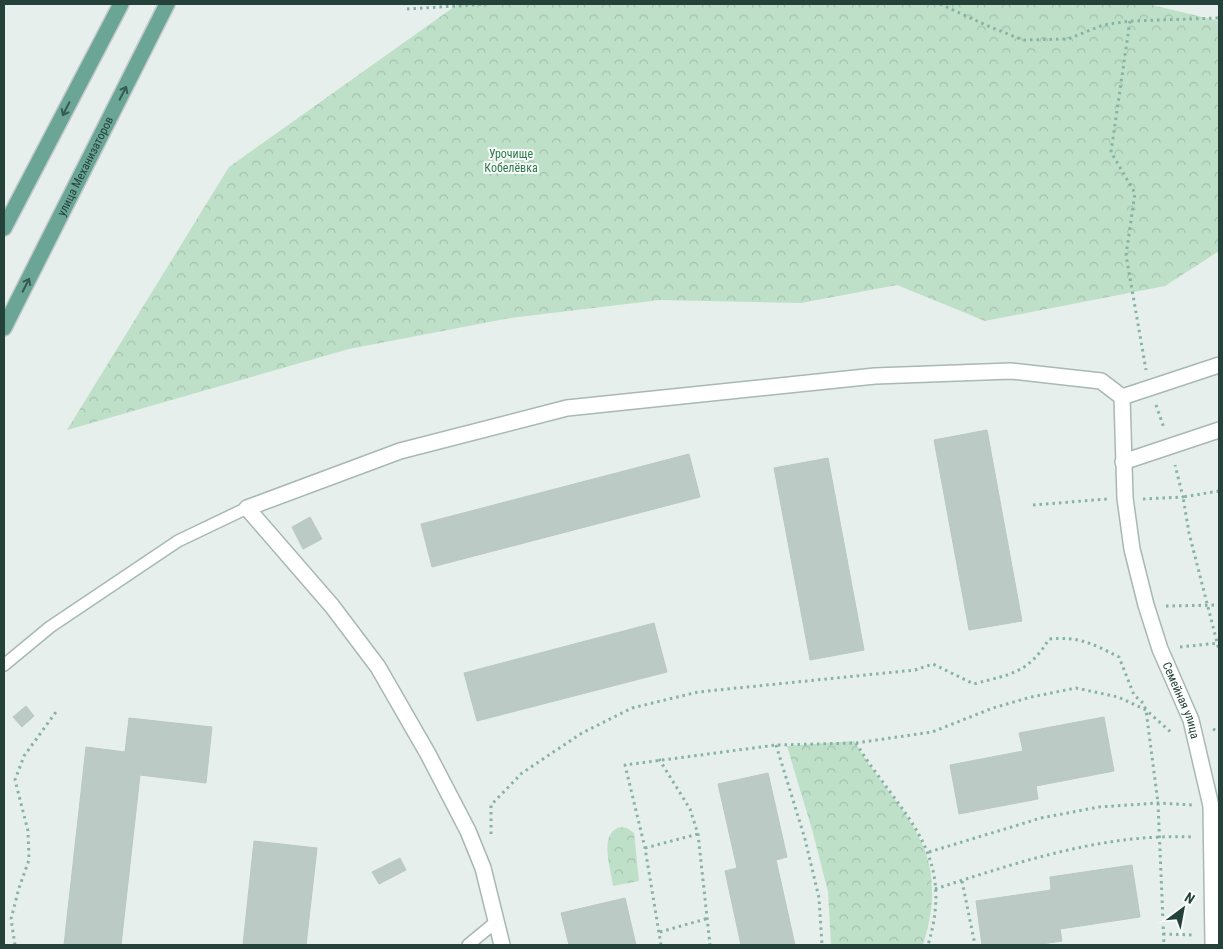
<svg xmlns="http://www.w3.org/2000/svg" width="1223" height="949" font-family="'Roboto Condensed',sans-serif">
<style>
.forest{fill:url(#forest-crowns)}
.building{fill:#bbcac4;stroke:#b8c9c2}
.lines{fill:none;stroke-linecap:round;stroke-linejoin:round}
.lane-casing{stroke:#a8b8b2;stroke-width:14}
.street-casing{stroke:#a8b8b2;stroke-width:18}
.primary-casing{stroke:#c2cac8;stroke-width:18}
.path{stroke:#86b3a5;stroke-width:3;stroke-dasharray:2.5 4;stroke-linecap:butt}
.lane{stroke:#fff;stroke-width:11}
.street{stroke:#fff;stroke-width:15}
.primary{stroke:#6aa596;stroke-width:15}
.oneway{stroke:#365b51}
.labels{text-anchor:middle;stroke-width:4;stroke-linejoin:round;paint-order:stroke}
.park-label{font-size:12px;fill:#2d7a4b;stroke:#f7fbf9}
.street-label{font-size:12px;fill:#24423a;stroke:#f7fbf9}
</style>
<defs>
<pattern id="forest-crowns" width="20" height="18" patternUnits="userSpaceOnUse" patternTransform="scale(1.25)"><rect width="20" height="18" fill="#bfe0c8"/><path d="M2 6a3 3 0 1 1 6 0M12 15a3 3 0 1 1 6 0" fill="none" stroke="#a4c1ad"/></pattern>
</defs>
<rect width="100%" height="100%" fill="#e6efeb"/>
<path class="forest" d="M 458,4 L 1148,4 L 1219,21 L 1219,251 L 1165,286 L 985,321 L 897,285 L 801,303 L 660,300 L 510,318 L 349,349 L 67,430 L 229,167 Z
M 854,741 C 900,818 954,844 923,945 L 831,945 L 828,892 L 813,833 L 787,746 Z
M 620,827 L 627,828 L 634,833 L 639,881 L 613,886 C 611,868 598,834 620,827 Z"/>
<path class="building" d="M 987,430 L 1022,621 L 969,630 L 934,440 Z
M 689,454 L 700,497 L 432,567 L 421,524 Z
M 828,458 L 864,650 L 810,660 L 774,468 Z
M 310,517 L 322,539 L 303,549 L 292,527 Z
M 654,623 L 667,672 L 477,721 L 464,673 Z
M 26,706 L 34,716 L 22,727 L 13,717 Z
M 1104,717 L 1114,771 L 1036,786 L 1038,799 L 959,814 L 950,765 L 1023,751 L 1019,733 Z
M 129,718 L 212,727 L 206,783 L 140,775 L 121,945 L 64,945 L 86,747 L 125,752 Z
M 768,773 L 787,857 L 776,860 L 795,945 L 741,945 L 725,871 L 737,868 L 718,784 Z
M 254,841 L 317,848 L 306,945 L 243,945 Z
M 400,858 L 406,870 L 379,884 L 372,872 Z
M 1132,865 L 1140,917 L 1060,929 L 1062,941 L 1035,945 L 982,945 L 976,901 L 1051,890 L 1050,877 Z
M 625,898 L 636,945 L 569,945 L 561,913 Z"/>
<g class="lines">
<g class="lane-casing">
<path id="lane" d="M 4,665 L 50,627 L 178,541 L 247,508
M 468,945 L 497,921"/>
</g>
<g class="street-casing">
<g id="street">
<path id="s1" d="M 1122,397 L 1125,498 L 1132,549 L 1146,605 L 1160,649 L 1191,720 L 1211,806 L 1213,945"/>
<path d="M 1123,462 L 1219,430"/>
<path d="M 502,945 L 483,868 L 468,831 L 428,754 L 378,667 L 332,606 L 247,508 L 400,451 L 567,408 L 875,376 L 1011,371 L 1101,381 L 1122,397 L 1219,365"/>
</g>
</g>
<g class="primary-casing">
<g id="primary">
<path d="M 4,228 L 121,4"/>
<path id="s2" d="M 4,328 L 167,4"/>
</g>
</g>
<path class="path" d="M 940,4 L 988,26 L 1023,40 L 1068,39 L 1103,25 L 1130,21 L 1219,18
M 407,9 L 487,4
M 1130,21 L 1111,152 L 1135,193 L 1126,255 L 1146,370
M 1156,405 L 1164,428
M 1219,491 L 1183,497 L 1189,533 L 1219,650
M 1143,499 L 1183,497 L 1175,465
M 1033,505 L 1107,499
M 1166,606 L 1219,605
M 1180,647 L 1219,643
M 1213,729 L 1219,732
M 856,743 C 900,815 957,850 928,945
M 776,745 L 805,839 L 819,898 L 822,945
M 659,759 L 690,809 L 698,834 L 710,945
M 491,834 L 491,805 L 522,773 L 582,733 L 632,708 L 698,692 L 915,670 L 933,664 L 974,684 C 1010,674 1028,674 1049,639 C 1079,636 1093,644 1119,657 L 1134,695 L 1143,703 L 1146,710 L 1158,803 L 1164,945
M 645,848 L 698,834
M 929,852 L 1041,818 L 1099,807 L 1158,803 L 1192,805
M 962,881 L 975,945
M 935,889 C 1019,862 1104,833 1193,837
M 660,932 L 709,918
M 1163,934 L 1195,935
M 15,945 L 11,919 L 19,888 L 29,860 L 28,831 L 15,780 L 24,756 L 56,712
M 661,945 L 645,848 L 625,765 L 776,745 L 856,743 L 932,732 L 993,708 L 1031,697 L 1076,688 L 1118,697 L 1146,710 L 1173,734"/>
<use href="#lane" class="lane"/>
<use href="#street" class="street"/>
<use href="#primary" class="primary"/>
</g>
<defs><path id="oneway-shaft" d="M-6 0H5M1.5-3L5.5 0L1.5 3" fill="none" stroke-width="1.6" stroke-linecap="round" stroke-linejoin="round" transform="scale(1.25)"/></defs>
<g class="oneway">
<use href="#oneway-shaft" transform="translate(123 93) rotate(-63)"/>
<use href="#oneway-shaft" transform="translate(66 109) rotate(117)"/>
<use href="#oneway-shaft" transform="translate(26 285) rotate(-63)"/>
</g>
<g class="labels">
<g class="park-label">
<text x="511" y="158">Урочище<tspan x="511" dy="14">Кобелёвка</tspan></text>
</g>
<g class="street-label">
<text dy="4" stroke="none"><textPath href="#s2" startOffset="181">улица Механизаторов</textPath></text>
<text dy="4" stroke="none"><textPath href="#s1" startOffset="312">Семейная улица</textPath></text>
</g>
</g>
<rect width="1223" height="949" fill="none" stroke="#24423a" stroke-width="10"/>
<g transform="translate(1183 909) rotate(32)" stroke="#f7fbf9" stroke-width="4" paint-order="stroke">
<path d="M0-4L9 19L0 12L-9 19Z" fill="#24423a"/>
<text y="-8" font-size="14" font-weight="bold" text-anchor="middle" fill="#24423a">N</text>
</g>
</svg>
